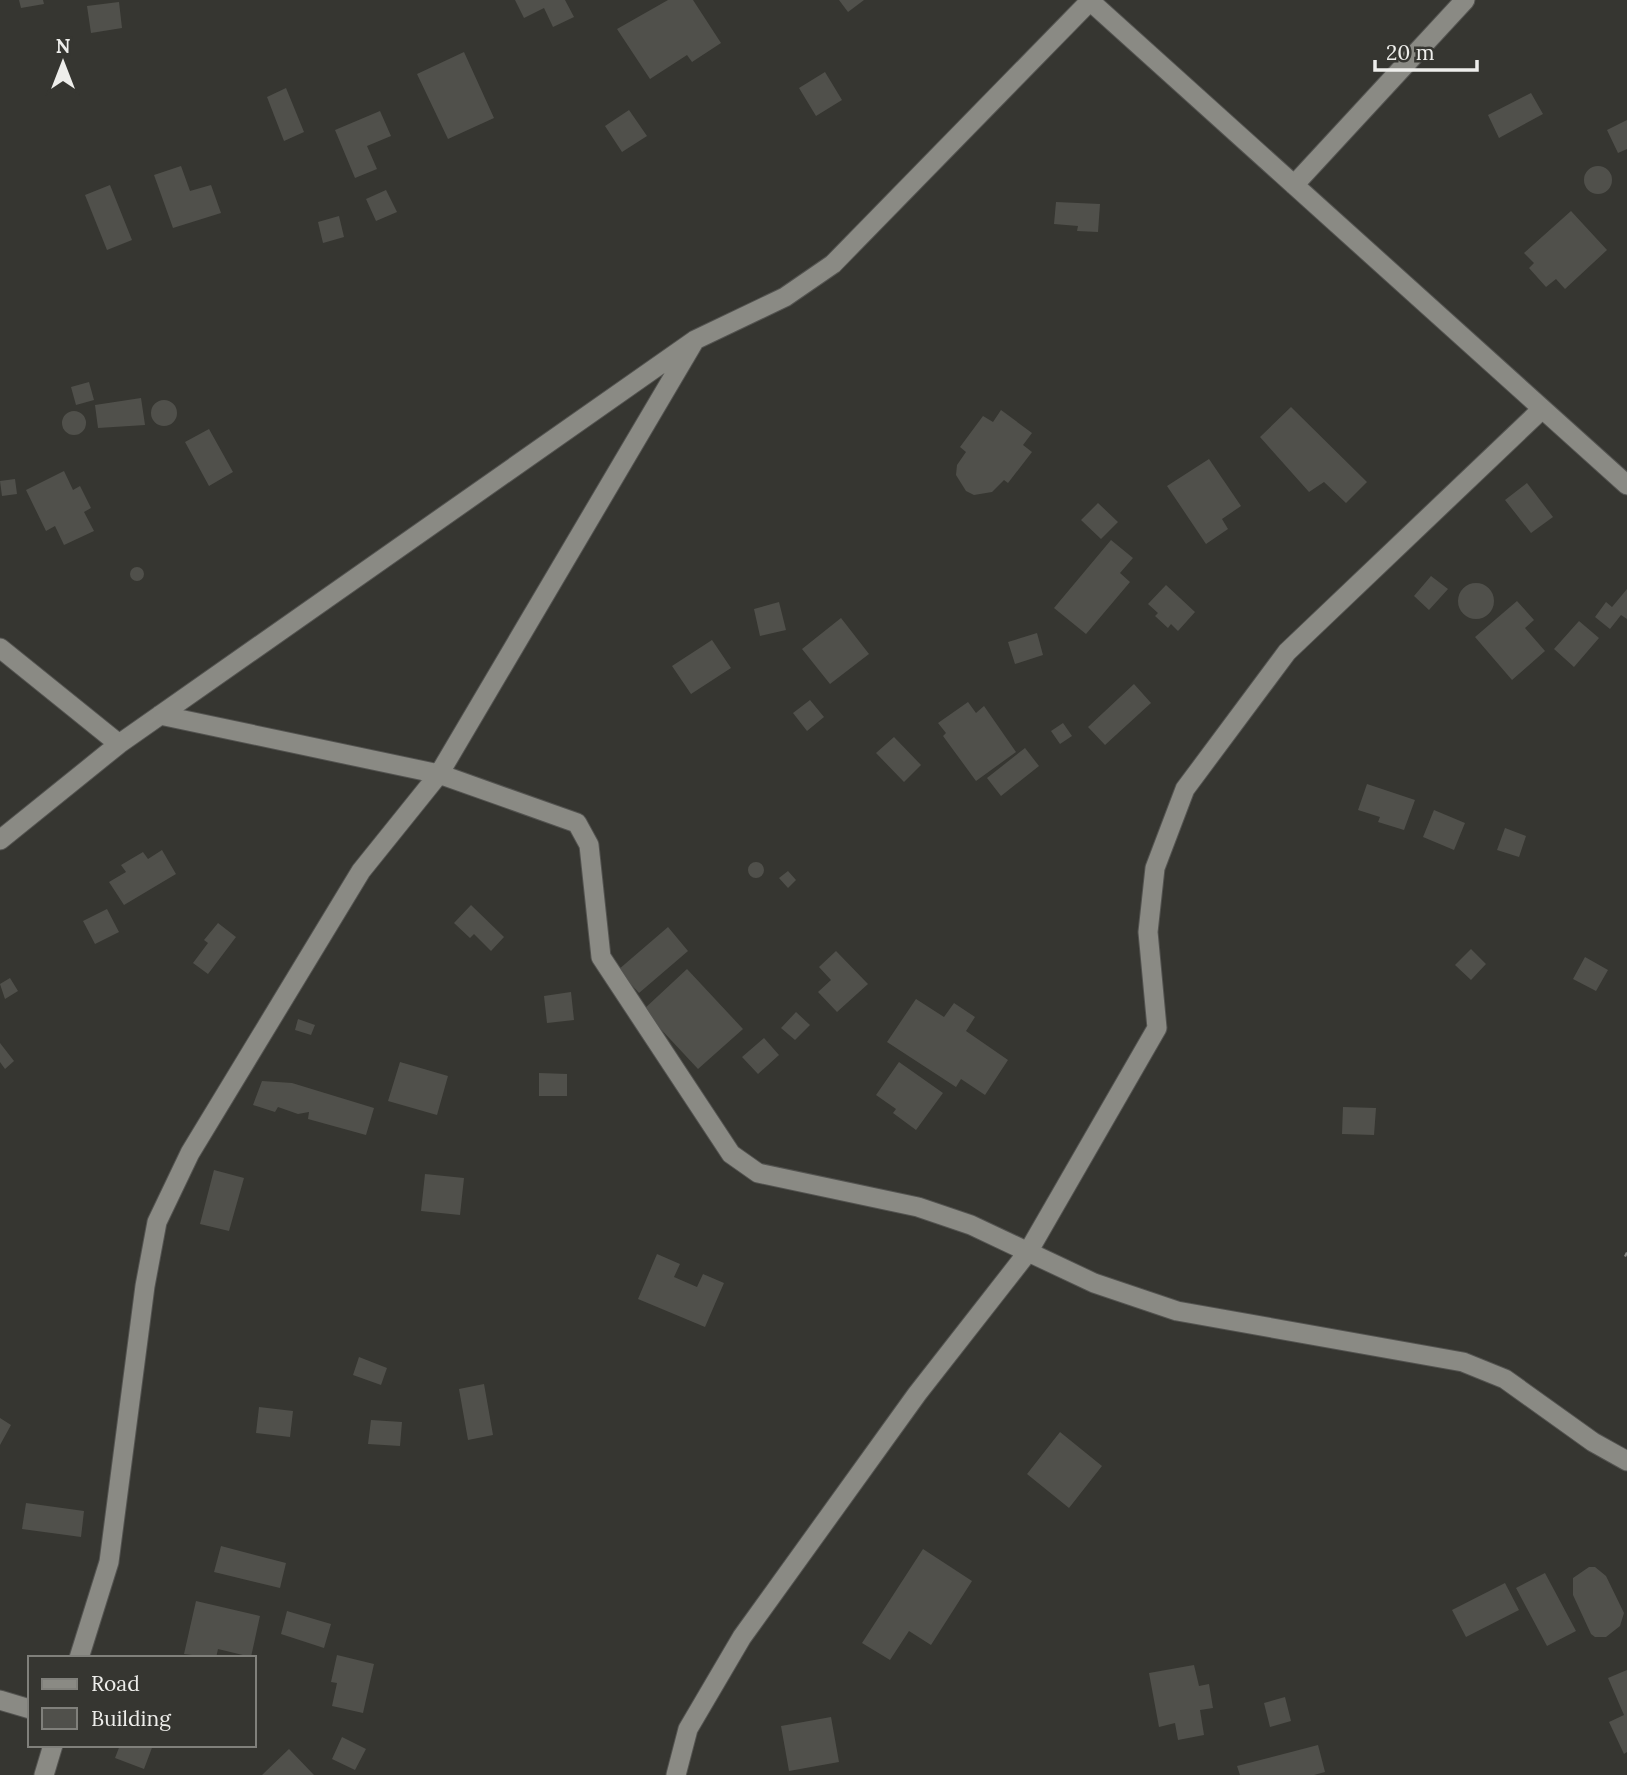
<svg xmlns="http://www.w3.org/2000/svg" width="1627" height="1775" font-family="Lora,serif">
<style>
.building{fill:#50504b}
.lines{fill:none;stroke-linecap:round;stroke-linejoin:round}
.minor-casing{stroke:#535350;stroke-width:21}
.path{stroke:#858581;stroke-width:4.5;stroke-dasharray:3.5 3.5;stroke-linecap:butt}
.minor{stroke:#8a8a84;stroke-width:19}
</style>
<rect width="100%" height="100%" fill="#363631"/>
<path class="building" d="M 19,0 L 43,0 L 44,4 L 21,8 Z
M 515,0 L 565,0 L 574,17 L 553,27 L 544,8 L 524,18 Z
M 668,0 L 693,0 L 721,43 L 692,62 L 687,55 L 650,79 L 617,29 Z
M 839,0 L 864,0 L 848,12 Z
M 119,2 L 122,28 L 91,33 L 87,6 Z
M 464,52 L 494,118 L 448,139 L 417,74 Z
M 825,72 L 842,100 L 816,116 L 799,88 Z
M 286,88 L 304,132 L 284,141 L 267,97 Z
M 1531,93 L 1543,114 L 1499,138 L 1488,115 Z
M 629,110 L 647,136 L 622,152 L 605,126 Z
M 380,111 L 391,136 L 367,146 L 377,169 L 355,178 L 335,130 Z
M 1627,120 L 1627,149 L 1618,153 L 1607,130 Z
M 181,166 L 190,191 L 211,185 L 221,213 L 173,228 L 154,175 Z
M1584 180a14 14 0 1 1 28 0a14 14 0 1 1-28 0Z
M 110,185 L 132,240 L 107,250 L 85,195 Z
M 386,190 L 397,212 L 376,221 L 366,199 Z
M 1056,202 L 1100,204 L 1098,232 L 1077,231 L 1078,226 L 1054,224 Z
M 1571,211 L 1607,250 L 1565,289 L 1556,279 L 1546,287 L 1529,268 L 1534,263 L 1524,253 Z
M 339,216 L 344,237 L 323,243 L 318,222 Z
M 89,382 L 94,400 L 76,405 L 71,387 Z
M 141,398 L 145,425 L 98,428 L 95,405 Z
M151 413a13 13 0 1 1 26 0a13 13 0 1 1-26 0Z
M 1291,407 L 1367,482 L 1346,503 L 1324,482 L 1309,492 L 1260,437 Z
M 1001,410 L 1032,433 L 1023,445 L 1032,452 L 1008,483 L 1004,480 L 992,492 L 974,495 L 966,491 L 956,475 L 957,465 L 966,452 L 960,447 L 983,416 L 993,422 Z
M62 423a12 12 0 1 1 24 0a12 12 0 1 1-24 0Z
M 209,429 L 233,472 L 209,486 L 185,442 Z
M 1209,459 L 1241,506 L 1222,519 L 1228,529 L 1206,544 L 1167,486 Z
M 64,471 L 73,490 L 80,486 L 91,508 L 84,512 L 94,531 L 64,545 L 55,526 L 46,531 L 26,490 Z
M 15,479 L 17,494 L 2,496 L 0,481 Z
M 1527,483 L 1553,517 L 1531,533 L 1505,500 Z
M 1098,503 L 1118,522 L 1101,539 L 1081,520 Z
M 1111,540 L 1133,558 L 1120,573 L 1130,582 L 1086,634 L 1054,608 Z
M130 574a7 7 0 1 1 14 0a7 7 0 1 1-14 0Z
M 1431,576 L 1448,589 L 1429,610 L 1414,596 Z
M1458 601a18 18 0 1 1 36 0a18 18 0 1 1-36 0Z
M 1166,585 L 1195,612 L 1178,631 L 1171,624 L 1168,628 L 1155,616 L 1158,613 L 1148,604 Z
M 1627,589 L 1627,619 L 1621,615 L 1610,629 L 1595,617 L 1606,602 L 1612,607 Z
M 1517,601 L 1534,620 L 1525,628 L 1545,651 L 1512,680 L 1475,637 Z
M 779,602 L 786,630 L 760,636 L 754,609 Z
M 841,618 L 869,654 L 830,684 L 802,649 Z
M 1579,621 L 1599,638 L 1574,667 L 1554,649 Z
M 1037,633 L 1043,655 L 1015,664 L 1008,642 Z
M 712,640 L 731,668 L 691,694 L 672,666 Z
M 1134,684 L 1151,703 L 1105,745 L 1088,727 Z
M 810,700 L 824,717 L 807,731 L 793,713 Z
M 968,702 L 976,713 L 984,706 L 1016,752 L 976,781 L 943,736 L 946,733 L 938,723 Z
M 1063,723 L 1072,736 L 1060,744 L 1051,731 Z
M 894,737 L 921,765 L 904,782 L 876,753 Z
M 1025,748 L 1039,766 L 1001,796 L 987,778 Z
M 1367,784 L 1415,800 L 1404,830 L 1378,822 L 1380,817 L 1358,810 Z
M 1434,810 L 1465,823 L 1454,850 L 1423,837 Z
M 1505,828 L 1526,836 L 1519,857 L 1497,850 Z
M 162,850 L 176,874 L 124,905 L 109,882 L 126,872 L 121,865 L 143,852 L 148,859 Z
M748 870a8 8 0 1 1 16 0a8 8 0 1 1-16 0Z
M 788,871 L 796,880 L 788,888 L 779,878 Z
M 471,905 L 504,937 L 491,951 L 474,934 L 470,938 L 454,923 Z
M 107,909 L 119,932 L 95,944 L 83,921 Z
M 218,923 L 236,937 L 208,974 L 193,963 L 208,943 L 204,940 Z
M 668,927 L 688,951 L 639,993 L 618,970 Z
M 1471,949 L 1486,964 L 1471,980 L 1455,965 Z
M 836,951 L 868,984 L 837,1012 L 818,992 L 831,980 L 819,967 Z
M 1585,957 L 1608,970 L 1596,991 L 1573,979 Z
M 687,969 L 743,1029 L 698,1069 L 643,1010 Z
M 10,978 L 18,991 L 5,999 L 0,984 Z
M 571,992 L 574,1020 L 547,1023 L 544,996 Z
M 916,999 L 944,1017 L 954,1003 L 975,1017 L 966,1031 L 1008,1060 L 985,1095 L 961,1079 L 956,1087 L 887,1042 Z
M 796,1012 L 810,1025 L 795,1040 L 781,1028 Z
M 298,1019 L 315,1025 L 311,1035 L 295,1030 Z
M 764,1038 L 779,1055 L 758,1074 L 742,1057 Z
M 0,1043 L 14,1061 L 5,1069 L 0,1062 Z
M 400,1062 L 448,1076 L 437,1115 L 388,1101 Z
M 899,1062 L 943,1093 L 916,1130 L 893,1113 L 896,1109 L 876,1095 Z
M 539,1073 L 567,1074 L 567,1096 L 539,1096 Z
M 262,1081 L 292,1083 L 374,1108 L 366,1135 L 308,1119 L 309,1112 L 298,1114 L 278,1107 L 275,1112 L 253,1105 Z
M 1343,1107 L 1376,1108 L 1374,1135 L 1342,1134 Z
M 214,1170 L 244,1178 L 229,1231 L 200,1224 Z
M 425,1174 L 464,1178 L 460,1215 L 421,1211 Z
M 657,1254 L 680,1264 L 674,1277 L 697,1287 L 703,1274 L 724,1283 L 705,1327 L 638,1299 Z
M 359,1357 L 387,1368 L 381,1385 L 353,1375 Z
M 484,1384 L 493,1435 L 468,1440 L 459,1389 Z
M 259,1407 L 293,1411 L 290,1437 L 256,1433 Z
M 0,1418 L 11,1425 L 0,1445 Z
M 371,1420 L 402,1422 L 400,1446 L 368,1444 Z
M 1060,1432 L 1102,1466 L 1069,1508 L 1027,1474 Z
M 26,1503 L 84,1511 L 81,1537 L 22,1529 Z
M 221,1546 L 286,1563 L 280,1588 L 214,1572 Z
M 923,1549 L 972,1581 L 931,1645 L 909,1631 L 890,1660 L 862,1643 Z
M 1589,1567 L 1595,1567 L 1606,1576 L 1624,1613 L 1620,1626 L 1606,1637 L 1595,1637 L 1591,1634 L 1573,1595 L 1573,1578 Z
M 1545,1573 L 1576,1631 L 1547,1646 L 1516,1588 Z
M 1505,1583 L 1519,1610 L 1466,1637 L 1452,1610 Z
M 196,1601 L 260,1616 L 251,1657 L 218,1649 L 216,1658 L 184,1654 Z
M 287,1611 L 331,1624 L 324,1648 L 281,1634 Z
M 337,1655 L 374,1664 L 363,1713 L 332,1706 L 337,1683 L 331,1682 Z
M 1194,1665 L 1199,1686 L 1209,1684 L 1213,1708 L 1200,1710 L 1204,1735 L 1178,1740 L 1175,1723 L 1159,1727 L 1149,1673 Z
M 1627,1670 L 1627,1752 L 1624,1754 L 1609,1722 L 1624,1715 L 1608,1678 Z
M 1285,1697 L 1291,1721 L 1270,1727 L 1264,1703 Z
M 831,1717 L 839,1762 L 789,1771 L 781,1726 Z
M 342,1737 L 366,1749 L 355,1770 L 332,1759 Z
M 120,1745 L 153,1745 L 144,1769 L 115,1758 Z
M 1318,1745 L 1325,1772 L 1314,1775 L 1240,1775 L 1237,1766 Z
M 289,1749 L 314,1775 L 262,1775 Z"/>
<g class="lines">
<g class="minor-casing">
<path id="minor" d="M 1090,1 L 1627,485
M 1294,185 L 1465,0
M 0,648 L 119,744
M 160,715 L 439,774 L 577,823 L 589,845 L 601,957 L 731,1154 L 758,1173 L 918,1207 L 971,1225 L 1094,1283 L 1177,1311 L 1463,1362 L 1505,1379 L 1593,1442 L 1627,1461
M 0,840 L 119,744 L 695,340 L 785,297 L 833,264 L 1091,0
M 79,1658 L 109,1562 L 145,1286 L 157,1222 L 190,1153 L 361,871 L 439,774 L 695,340
M 0,1700 L 30,1709
M 44,1775 L 53,1745
M 676,1775 L 688,1729 L 742,1637 L 917,1394 L 1028,1252 L 1157,1028 L 1148,932 L 1155,868 L 1185,789 L 1287,652 L 1541,410"/>
</g>
<path class="path" d="M 1625,1254 L 1627,1255"/>
<use href="#minor" class="minor"/>
</g>
<rect x="28" y="1656" width="228" height="91" fill="#363631" stroke="#80807b" stroke-width="2"/>
<rect x="42" y="1679" width="35" height="10" fill="#8a8a84" stroke="#80807b" stroke-width="2"/>
<text x="91" y="1691" font-size="21" fill="#eeeeeb">Road</text>
<rect x="42" y="1708" width="35" height="21" fill="#50504b" stroke="#80807b" stroke-width="2"/>
<text x="91" y="1726" font-size="21" fill="#eeeeeb">Building</text>
<g transform="translate(63 63)" stroke="#363631" stroke-width="5" paint-order="stroke">
<path d="M0-5L12 26L0 18L-12 26Z" fill="#eeeeeb"/>
<text y="-10" font-size="19" font-weight="bold" text-anchor="middle" fill="#eeeeeb">N</text>
</g>
<path d="M1375 60v10h102v-10" fill="none" stroke="#eeeeeb" stroke-width="3.5"/>
<text x="1386" y="60" font-size="21" fill="#eeeeeb" stroke="#363631" stroke-width="5" paint-order="stroke">20 m</text>
</svg>
